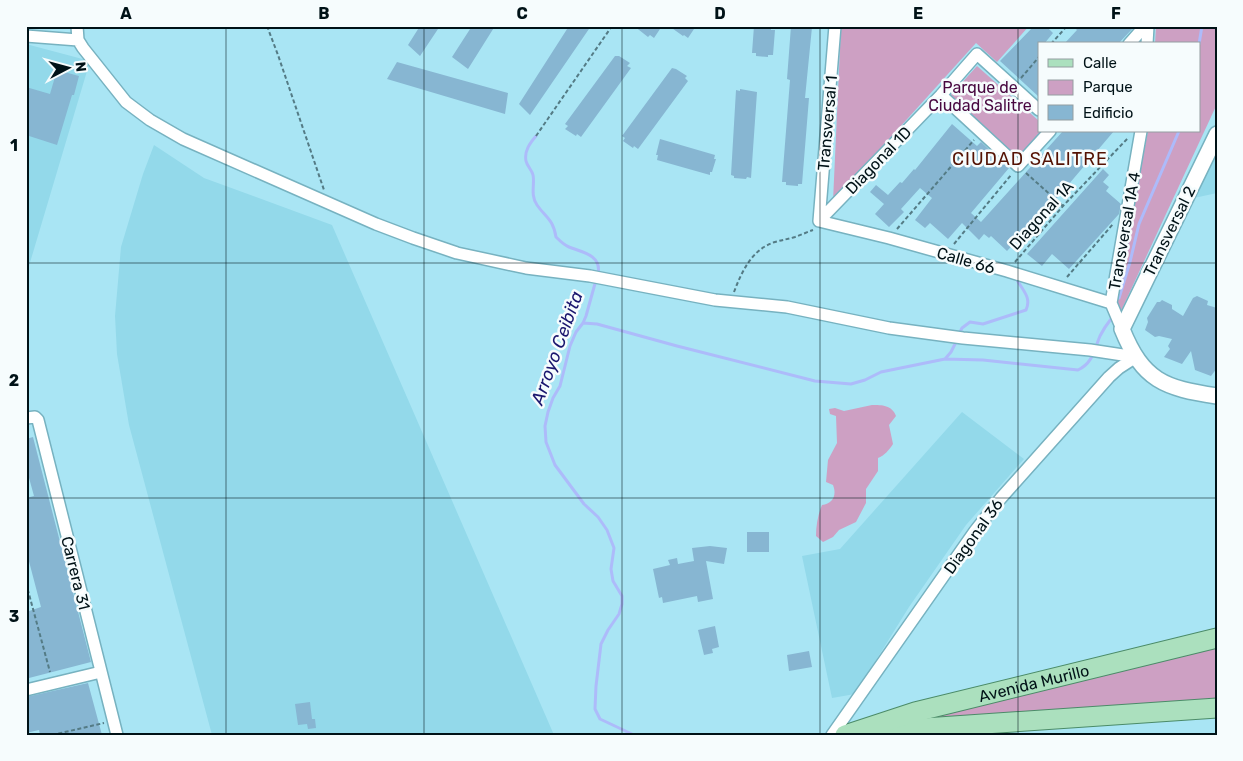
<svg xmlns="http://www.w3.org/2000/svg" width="1243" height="761" font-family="Rubik,sans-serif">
  <rect width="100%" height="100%" fill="#a9e5f4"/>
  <path fill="#93d9ea" d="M26,44L90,61L26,276Z
    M154,145L204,178L332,225L554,735H212L129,425L117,354L115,316L121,247L143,174Z
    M1217,148V193L1194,198Z
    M962,412L1024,459L966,525L909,607L855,694L832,698L802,556L840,549Z"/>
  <path fill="#cda0c3" d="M841,26H1029L997,62L976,43L833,201Z
    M1156,26H1217V104L1121,311L1113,302L1148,131H1199V44H1155Z
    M977,66L1039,121V131H1042L1019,158L949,97Z
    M872,405C882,405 892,405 896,416L889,425L893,444C890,449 884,456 878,458V471L866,489V503L856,522L839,530L833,537L823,542L816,536C816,526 818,514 822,505C833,504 837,495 833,485L826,482L828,460L837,443L836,416L830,414L829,409L835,408L844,411Z
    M1217,645V700L915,719Z"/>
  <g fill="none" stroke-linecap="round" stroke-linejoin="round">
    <path stroke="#adbbfa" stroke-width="3" d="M1199,44L1202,26
      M536,136C530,143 524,151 526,161C527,166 532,170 533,175C535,184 530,195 537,205C546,218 553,219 556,237C560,241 564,245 569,247C582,252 602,255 598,274
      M596,280L586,316L583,323L576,332L570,346L560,386L553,398L548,412L545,426L546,442L555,465L584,504L598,517L607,530L614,548L611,569L613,581L622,596V604L619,614L608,630L601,644L596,686L595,709L600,719L634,735
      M1119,298L1130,262L1139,224L1179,131
      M583,323L597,324L677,346L815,381L851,384L865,380L881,372L945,359L951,352L957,340
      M959,334L962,328L970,322L983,324L1026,310C1032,297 1022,290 1016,278
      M945,359L983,360L1078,370C1093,363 1094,350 1100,336C1103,330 1107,324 1111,319"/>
  </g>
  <path fill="#87b6d2" d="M420,26H440L420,56L408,45Z
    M472,26H495L468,69L452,57Z
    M569,26H591L530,115L519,104Z
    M634,26H662L654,38L650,35L648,37Z
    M669,26H696L688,38L684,35L683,36Z
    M754,26H771V30H775L773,55H768V57L756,56V53H752Z
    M791,26L812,27L805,98H809L802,184H798V186L786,185V182H782L790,80L787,79Z
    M1034,26H1046L1053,33L1044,44H1039V97L1000,61Z
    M1073,26H1135L1118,44H1064L1077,30Z
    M615,56H619L630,63L627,66L631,68L581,137L577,134L576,136L565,129L568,126L565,124Z
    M397,62L508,93L505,114L387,79Z
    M672,68L676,69L687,76L685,78L688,81L638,149L634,146L633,148L623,141L625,138L622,136Z
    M57,70L79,76L74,95H72L57,145L26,135V87L50,94Z
    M740,89L757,92L751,178L747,177L746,179L734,178V176L731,175L736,90L740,91Z
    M952,124L977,146L981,142L1009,168L971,213L981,222L1063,131H1114L1057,198L1007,251L991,236L989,238L984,234L979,240L962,223L948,239L930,223L925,228L915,220L932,198L920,188L901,209L904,212L889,227L875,214L884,204L870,192L876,185L888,195L900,182L902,183L914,169L915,170Z
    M660,139L715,155L714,159H716L712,172H710V175L657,160L658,155H656Z
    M1103,169L1109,175L1103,182L1109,187L1106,191L1121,204L1119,214L1069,269L1052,254L1042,266L1027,254Z
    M1197,296L1208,301L1207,305L1217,308V368L1211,376L1195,370L1191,351L1182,364L1164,357L1170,349L1168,346L1172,339L1159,336L1155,337L1145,330L1148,322L1147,318L1157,302H1160L1162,300L1172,305V309L1183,316L1193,298Z
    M33,437L91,662L29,678L26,668V612L41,607L26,550V498L34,496L26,467V439Z
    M747,532H769V552H747Z
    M710,546L727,548L724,564L706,561L713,599L698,602L697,596L663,603L662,597L659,598L653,569L670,565L668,560L677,558L678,564L694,561L692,548Z
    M715,626L719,647L712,649L713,653L704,655L698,630Z
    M809,651L812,667L789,671L787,655Z
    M88,683L102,735H40L39,730L26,733V697Z
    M310,702L312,719H315L316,728L308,729L307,724L298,725L295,704Z"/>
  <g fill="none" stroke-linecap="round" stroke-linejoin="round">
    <defs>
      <path id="minor" d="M77,26L78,40L83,48L126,102L150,120L183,139L376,224L413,238L457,253L526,268L590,276L715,300L787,307L889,328L963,338L1090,350L1136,357
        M26,36L78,40
        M1129,44L1145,26
        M1147,44L1148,26
        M941,95L1018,166L1050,131
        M819,221L941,95L977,54L1039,110
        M819,221L889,238L1007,271L1111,303
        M819,221L835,26
        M1122,329L1111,303L1141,131
        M26,418L35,417L38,420L117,735
        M26,690L101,672
        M832,735L975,531L1001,498L1109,377L1119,368L1136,357"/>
      <path id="tertiary" d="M1217,134L1122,329C1143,381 1164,388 1217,396"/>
      <g id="primary">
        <path d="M881,731L1217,708"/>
        <path id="s1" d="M845,735L915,712L1217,638"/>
      </g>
    </defs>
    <use href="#minor" stroke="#77b2c0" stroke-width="14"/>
    <use href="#tertiary" stroke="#77b2c0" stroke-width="18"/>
    <use href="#primary" stroke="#4b8b68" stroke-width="21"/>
    <path stroke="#547b85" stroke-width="2" stroke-dasharray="4 2.5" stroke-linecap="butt" d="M267,26L278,55L324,190
      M1051,44L1067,26
      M1021,78L1039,57
      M536,136L612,26
      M1026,173L1063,206
      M897,229L974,140
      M954,244L1011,175
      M1015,262L1063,206L1128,138
      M1067,277L1113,224
      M734,292C742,271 752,249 775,242C782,240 788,239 795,237C801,235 807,232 813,230
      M26,583L50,672
      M52,735L104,723"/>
    <use href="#minor" stroke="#fff" stroke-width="11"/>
    <use href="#tertiary" stroke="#fff" stroke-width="15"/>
    <use href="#primary" stroke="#abe0be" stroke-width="19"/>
  </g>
  <path fill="none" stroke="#001217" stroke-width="1" stroke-opacity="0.55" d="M226,26V735M424,26V735M622,26V735M820,26V735M1018,26V735M26,263H1217M26,498H1217"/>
  <g text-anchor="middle" stroke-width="5" stroke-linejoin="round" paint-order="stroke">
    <g font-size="16" fill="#480740" stroke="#f6fcfd">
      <text x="980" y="93">Parque de<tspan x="980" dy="18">Ciudad Salitre</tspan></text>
    </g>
    <g font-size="16" fill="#001217" stroke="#f6fcfd">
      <text transform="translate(827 123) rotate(-85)" y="6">Transversal 1</text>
      <text transform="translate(878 160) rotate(-46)" y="6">Diagonal 1D</text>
      <text transform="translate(1041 215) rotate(-48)" y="6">Diagonal 1A</text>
      <text transform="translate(1124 231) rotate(-80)" y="6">Transversal 1A 4</text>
      <text transform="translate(1169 231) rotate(-64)" y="6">Transversal 2</text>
      <text transform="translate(966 260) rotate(16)" y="6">Calle 66</text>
      <text transform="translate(973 536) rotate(-54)" y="6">Diagonal 36</text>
      <text transform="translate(76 573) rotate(76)" y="6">Carrera 31</text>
      <text dy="6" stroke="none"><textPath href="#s1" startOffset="196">Avenida Murillo</textPath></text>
    </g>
    <g font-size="18" letter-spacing="1" fill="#541203" stroke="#f6fcfd">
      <text x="1030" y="165">CIUDAD SALITRE</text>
    </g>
    <g font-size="18" font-style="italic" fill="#1b176f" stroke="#f6fcfd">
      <text transform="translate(557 348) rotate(-70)" y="6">Arroyo Ceibita</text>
    </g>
  </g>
  <rect width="1243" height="761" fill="none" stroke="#f6fcfd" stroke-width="55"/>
  <rect x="1038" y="42" width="162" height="90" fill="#f6fcfd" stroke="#949ea1"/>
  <rect x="1048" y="59" width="25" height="8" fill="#abe0be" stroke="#949ea1"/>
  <text x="1083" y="68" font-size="15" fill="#001217">Calle</text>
  <rect x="1048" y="80" width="25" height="15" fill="#cda0c3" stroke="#949ea1"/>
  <text x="1083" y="92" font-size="15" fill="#001217">Parque</text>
  <rect x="1048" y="105" width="25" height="15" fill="#87b6d2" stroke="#949ea1"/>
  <text x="1083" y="118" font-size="15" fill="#001217">Edificio</text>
  <g transform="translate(68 68) rotate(84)" stroke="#f6fcfd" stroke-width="4" paint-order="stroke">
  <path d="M0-4L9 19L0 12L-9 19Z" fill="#001217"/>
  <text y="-8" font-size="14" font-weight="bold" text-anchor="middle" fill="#001217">N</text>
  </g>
  <rect x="28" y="28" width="1188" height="706" fill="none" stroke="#001217" stroke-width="2"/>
  <g font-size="16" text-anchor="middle" font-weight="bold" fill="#001217">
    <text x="126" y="19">A</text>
    <text x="324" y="19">B</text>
    <text x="522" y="19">C</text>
    <text x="720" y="19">D</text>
    <text x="918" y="19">E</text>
    <text x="1116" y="19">F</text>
    <text x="14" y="151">1</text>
    <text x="14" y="386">2</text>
    <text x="14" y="622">3</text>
  </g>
</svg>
